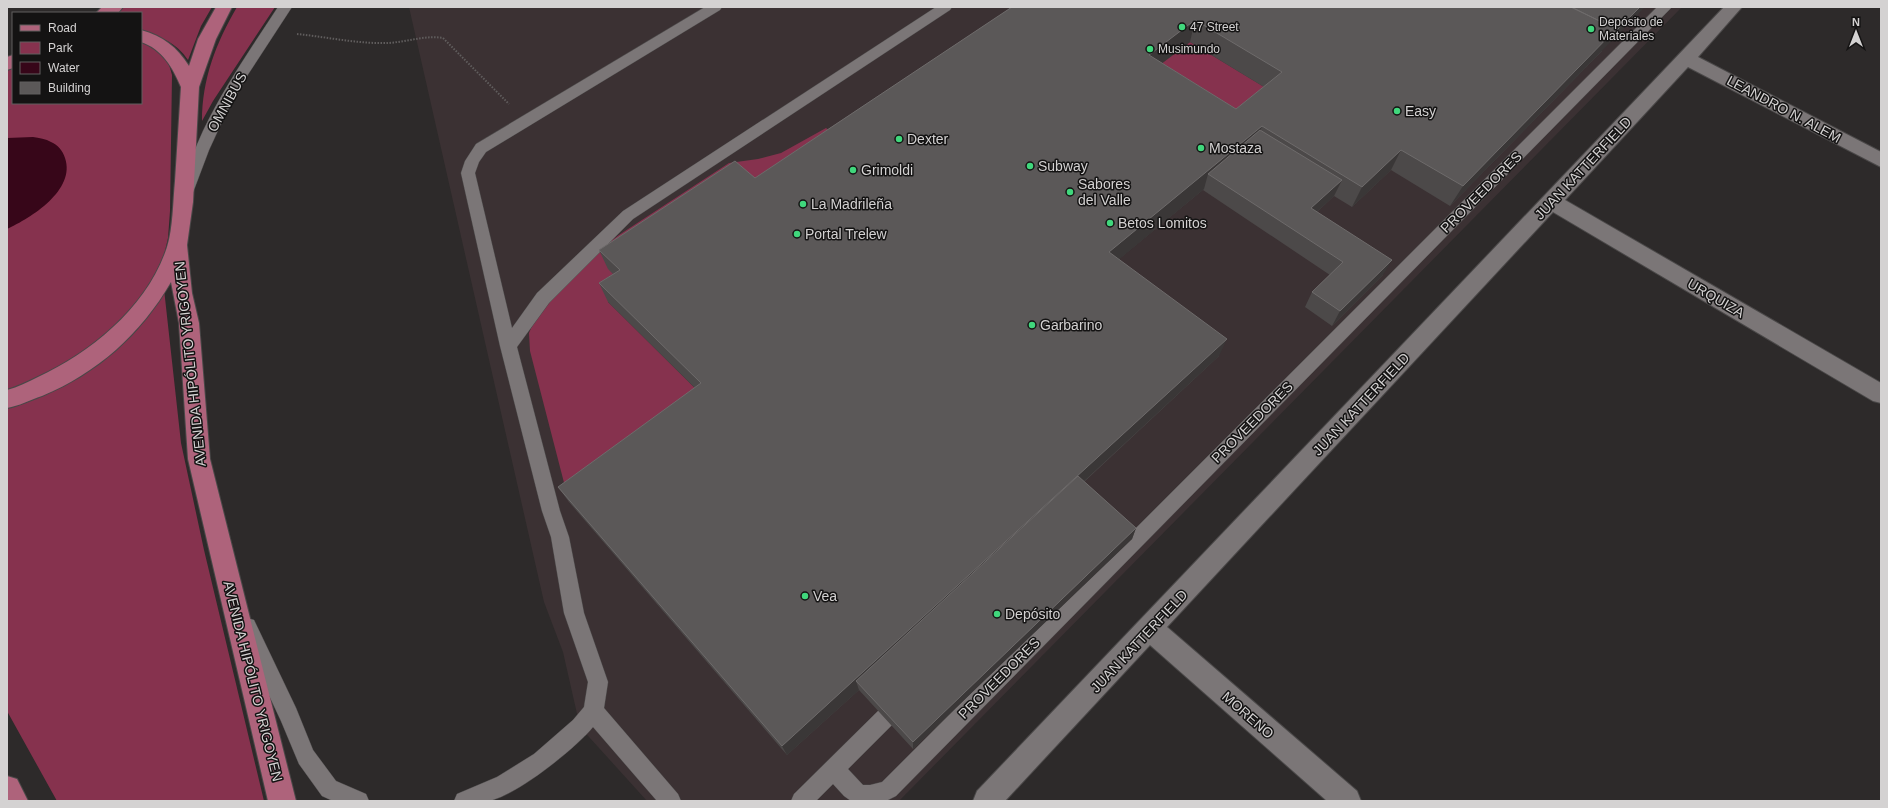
<svg xmlns="http://www.w3.org/2000/svg" width="1888" height="808" font-family="Helvetica,sans-serif">
  <rect width="100%" height="100%" fill="#2d2a2a"/>
  <path fill="#3b3133" d="M409,7H1682L899,801H647L580,727L563,652L544,602Z"/>
  <path fill="#86324e" d="M123,7H212L201,26L188,60C177,43 160,36 141,31V13H114Z
    M237,7H275L213,101L202,121C202,79 216,43 237,7Z
    M1190,42L1274,93L1230,130L1145,76Z
    M141,43C160,47 168,57 172,75L170,211L168,238L162,264L148,290L126,319L65,367L24,385L7,390V69L13,66V103H141Z
    M826,128L836,136L608,302L707,400L569,502L530,351L529,333L538,312L581,264L619,235L729,163L758,159L781,153Z
    M164,289L181,443L204,550L264,801H57L7,711V408C54,391 102,367 137,330C148,318 156,303 164,289Z"/>
  <path fill="#370619" d="M33,137C39,138 46,139 51,142C58,145 63,151 65,158C76,190 31,218 7,229V138Z"/>
  <g fill="none" stroke-linecap="round" stroke-linejoin="round">
    <defs>
      <path id="service" d="M278,7H292L245,79L226,113L209,150L192,195L187,197L182,195L180,191C187,171 194,150 203,131C224,87 252,47 278,7Z
        M705,7H722L720,10L486,152L479,162L475,173L512,328L537,293L623,211L936,7H952L950,10L633,219L549,303L517,347L560,511L569,537L584,613L608,682L604,708L678,794L681,801H657L593,727C576,748 515,797 488,801C477,803 465,801 454,801L457,794L497,777L534,754L573,720L584,707L588,682L564,613L551,537L542,511L500,346L461,173L465,161L476,144Z
        M1657,7H1672L896,796L886,801H851L844,796L833,784L816,801H791L794,794L878,711L885,708L892,711L895,718L892,725L848,769L863,785H870L882,782Z
        M247,618L254,620L296,708L313,750L336,781L366,794L369,801H333L322,796L299,764L281,721L237,627L240,620Z"/>
      <path id="minor" d="M1724,7H1742L1698,57L1881,152V167L1688,67L1565,200L1881,383V403L1873,401L1553,212L1167,627L1357,791L1361,801H1327L1150,645L1005,801H973L977,791Z"/>
      <path id="primary" d="M102,7H123L118,13H96Z
        M216,7H232L216,39L199,87L193,202L187,245L192,293L199,323L210,459L296,801H268L188,459L179,323L171,282C141,334 97,373 42,396C30,400 19,406 7,408V390C18,387 28,382 38,377C92,352 148,306 167,247C173,228 173,201 175,181C177,150 179,118 181,87C173,68 162,49 141,42V30C163,36 177,47 189,66L198,39Z
        M13,55V68L7,70V57Z
        M7,776L17,779L28,801H7Z"/>
    </defs>
    <use href="#service" stroke="#4a4848" stroke-width="1"/>
    <use href="#minor" stroke="#4a4848" stroke-width="2"/>
    <use href="#primary" stroke="#4a4848" stroke-width="2"/>
    <path stroke="#605d5d" stroke-width="2" stroke-dasharray="1.5 1.5" stroke-linecap="butt" d="M297,34C327,37 358,44 388,43C407,42 424,35 443,38L509,104"/>
    <use href="#service" fill="#7b7677" fill-rule="evenodd"/>
    <use href="#minor" fill="#7b7677" fill-rule="evenodd"/>
    <use href="#primary" fill="#ae637b" fill-rule="evenodd"/>
  </g>
  <path fill="#4c4949" fill-rule="evenodd" d="M1012,7L1602,51L1450,206L1391,170L1352,207L1334,196L1317,212L1383,275L1332,326L1305,307L1312,292L1330,275L1203,190L1204,189L1119,259L1219,356L1084,482L1136,528L1132,539L913,749L859,690L787,755L569,502L558,487L695,388L608,302L599,283L613,274L608,269L599,250L755,178ZM1190,42L1264,87L1236,109L1162,63Z"/>
  <path fill="#3a3737" d="M1640,7H1645L1450,206L1463,186L1616,29Z
    M1195,20L1190,42L1145,76L1149,55Z
    M1262,126L1255,146L1208,174L1204,189L1105,271L1109,252Z
    M1401,150L1391,170L1352,207L1362,187Z
    M1342,180L1334,196L1304,224L1311,208Z
    M1392,260L1383,275L1332,326L1340,311Z
    M1227,339L1219,356L862,687L856,681L859,690L787,755L782,746Z
    M1136,528L1132,539L913,749V742Z"/>
  <path fill="#5b5858" stroke="#6e6b6b" fill-rule="evenodd" d="M1012,7H1571L1616,29L1463,186L1401,150L1362,187L1262,126L1109,252L1227,339L782,746L558,487L701,383L599,283L620,270L599,250L735,161L755,178ZM1195,20L1282,72L1236,109L1149,55Z
    M1571,7H1640L1613,34L1616,29Z
    M1260,130L1342,180L1311,208L1392,260L1340,311L1312,292L1343,262L1208,174Z
    M1078,476L1136,528L913,742L856,681Z"/>
  <g fill="#40d77c" stroke="#141313" stroke-width="1.5">
    <circle cx="1182" cy="27" r="4"/>
    <circle cx="1591" cy="29" r="4"/>
    <circle cx="1150" cy="49" r="4"/>
    <circle cx="1397" cy="111" r="4"/>
    <circle cx="899" cy="139" r="4"/>
    <circle cx="1201" cy="148" r="4"/>
    <circle cx="1030" cy="166" r="4"/>
    <circle cx="853" cy="170" r="4"/>
    <circle cx="1070" cy="192" r="4"/>
    <circle cx="803" cy="204" r="4"/>
    <circle cx="1110" cy="223" r="4"/>
    <circle cx="797" cy="234" r="4"/>
    <circle cx="1032" cy="325" r="4"/>
    <circle cx="805" cy="596" r="4"/>
    <circle cx="997" cy="614" r="4"/>
  </g>
  <g text-anchor="middle" stroke-width="3" stroke-linejoin="round" paint-order="stroke">
    <g font-size="12" fill="#d4d2d2" stroke="#141313" text-anchor="start">
      <text x="1599" y="26">Depósito de<tspan x="1599" dy="14">Materiales</tspan></text>
      <text x="1190" y="31">47 Street</text>
      <text x="1158" y="53">Musimundo</text>
    </g>
    <g font-size="14" fill="#d4d2d2" stroke="#141313">
      <text transform="translate(227 102) rotate(-61)" y="5">OMNIBUS</text>
      <text transform="translate(1784 109) rotate(28)" y="5">LEANDRO N. ALEM</text>
      <text transform="translate(1583 168) rotate(-47)" y="5">JUAN KATTERFIELD</text>
      <text transform="translate(1481 192) rotate(-45)" y="5">PROVEEDORES</text>
      <text transform="translate(1716 298) rotate(30)" y="5">URQUIZA</text>
      <text transform="translate(190 364) rotate(-96)" y="5">AVENIDA HIPÓLITO YRIGOYEN</text>
      <text transform="translate(1361 404) rotate(-47)" y="5">JUAN KATTERFIELD</text>
      <text transform="translate(1252 422) rotate(-45)" y="5">PROVEEDORES</text>
      <text transform="translate(1139 641) rotate(-47)" y="5">JUAN KATTERFIELD</text>
      <text transform="translate(999 678) rotate(-45)" y="5">PROVEEDORES</text>
      <text transform="translate(253 681) rotate(76)" y="5">AVENIDA HIPÓLITO YRIGOYEN</text>
      <text transform="translate(1248 715) rotate(41)" y="5">MORENO</text>
    </g>
    <g font-size="14" fill="#d4d2d2" stroke="#141313" text-anchor="start">
      <text x="1405" y="116">Easy</text>
      <text x="907" y="144">Dexter</text>
      <text x="1209" y="153">Mostaza</text>
      <text x="1038" y="171">Subway</text>
      <text x="861" y="175">Grimoldi</text>
      <text x="1078" y="189">Sabores<tspan x="1078" dy="16">del Valle</tspan></text>
      <text x="811" y="209">La Madrileña</text>
      <text x="1118" y="228">Betos Lomitos</text>
      <text x="805" y="239">Portal Trelew</text>
      <text x="1040" y="330">Garbarino</text>
      <text x="813" y="601">Vea</text>
      <text x="1005" y="619">Depósito</text>
    </g>
  </g>
  <rect width="1888" height="808" fill="none" stroke="#d4d2d2" stroke-width="16"/>
  <rect x="12" y="12" width="130" height="92" fill="#141313" stroke="#615f5f"/>
  <rect x="20" y="25" width="20" height="6" fill="#ae637b" stroke="#615f5f"/>
  <text x="48" y="32" font-size="12" fill="#d4d2d2">Road</text>
  <rect x="20" y="42" width="20" height="12" fill="#86324e" stroke="#615f5f"/>
  <text x="48" y="52" font-size="12" fill="#d4d2d2">Park</text>
  <rect x="20" y="62" width="20" height="12" fill="#370619" stroke="#615f5f"/>
  <text x="48" y="72" font-size="12" fill="#d4d2d2">Water</text>
  <rect x="20" y="82" width="20" height="12" fill="#5b5858" stroke="#615f5f"/>
  <text x="48" y="92" font-size="12" fill="#d4d2d2">Building</text>
  <g transform="translate(1856 32)" stroke="#141313" stroke-width="3" paint-order="stroke">
  <path d="M0-3L7 15L0 10L-7 15Z" fill="#d4d2d2"/>
  <text y="-6" font-size="11" font-weight="bold" text-anchor="middle" fill="#d4d2d2">N</text>
  </g>
</svg>
